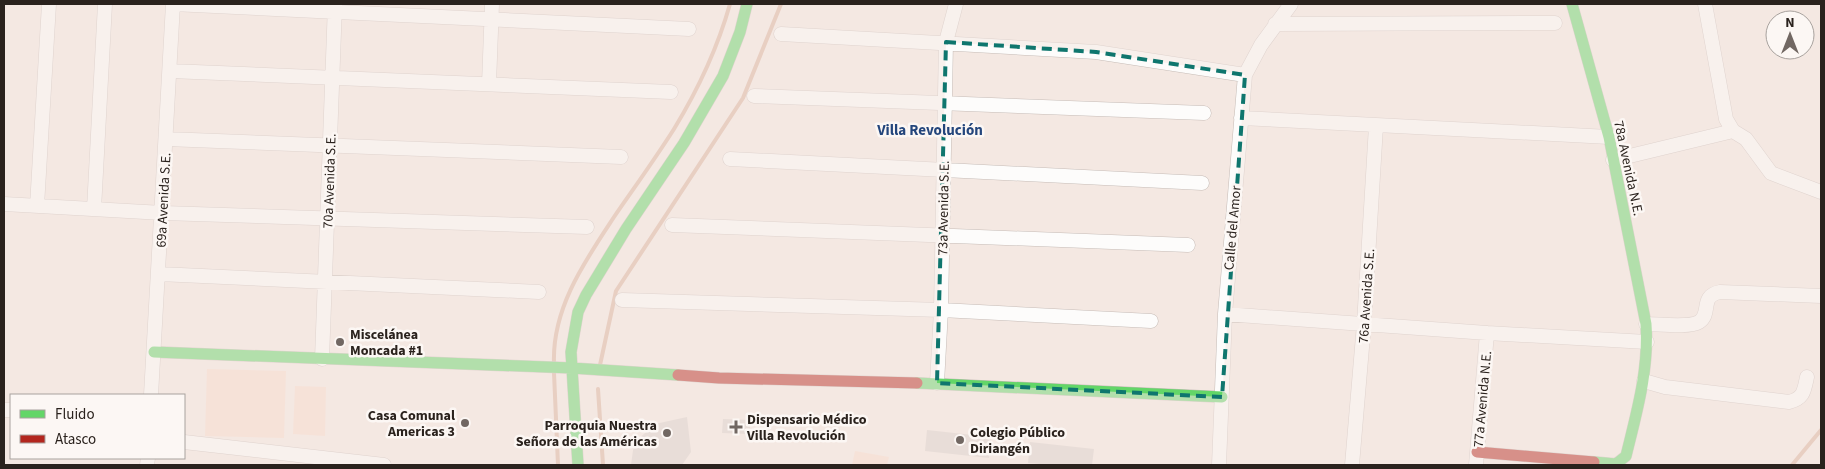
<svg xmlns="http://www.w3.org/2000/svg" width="1825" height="469" font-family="'Source Sans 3',sans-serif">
  <rect width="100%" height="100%" fill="#f4e8e2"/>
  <path fill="#f9dccd" d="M207,369L286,371L284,438L205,436Z
    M295,386L326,387L325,436L293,434Z
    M855,451L889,457L887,465H852Z"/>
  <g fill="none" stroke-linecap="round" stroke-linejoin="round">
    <path stroke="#d9b19c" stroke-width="4" d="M554,363C552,308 585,261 614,217C634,188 655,159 674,129C699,88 717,50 730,4
      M600,365L616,291L743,98L781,4
      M554,373L558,465
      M598,389L603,465
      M1792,465L1821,430"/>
  </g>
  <path fill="#dad1cc" d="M687,417L691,452L682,465H631L634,443L655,424Z
    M723,419L750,420V434L722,433Z
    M927,430L991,437L989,458L925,451Z
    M1030,442L1094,449L1092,465H1050L1028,463Z"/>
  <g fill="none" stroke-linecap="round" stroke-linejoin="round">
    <defs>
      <path id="street" d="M173,4L689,29
        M1705,4L1726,119L1733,131L1746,139L1771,173L1821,192
        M1275,24L1555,23
        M781,34L1096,52L1245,75
        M170,71L671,92
        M489,84L492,4
        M754,96L1204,113
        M1241,118L1609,137
        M166,139L621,157
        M730,159L1202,183
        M1613,160L1733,131
        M4,204L163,213L587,227
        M37,206L49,4
        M94,209L105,4
        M672,225L1188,245
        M159,274L539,292
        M622,300L941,310L1151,321
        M1225,314L1487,333L1647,342
        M1646,324C1659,324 1689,328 1699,322C1712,314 1699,296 1720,292L1821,296
        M322,359L335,4
        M1644,381L1665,387L1789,402C1804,398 1804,391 1807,377
        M937,383L941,310L946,42L956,4
        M151,395L173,4
        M4,410H11
        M184,442L384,465
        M147,465L148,458
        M1219,465L1225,314L1245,75L1261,45L1291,4
        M1352,465L1364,324L1376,126
        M1476,465L1487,333"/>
      <path id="fast" d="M1572,4L1609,137L1646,324C1649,370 1637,411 1626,456L1616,464L1594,462
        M154,352L572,368L678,375
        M917,383L1222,397
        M578,465L571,352L578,312L586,295L626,229L684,143L723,76L740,32L747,4"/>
      <path id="jam" d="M678,375L719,378L917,383
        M1477,452L1594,462"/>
    </defs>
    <use href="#street" stroke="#c6bcb7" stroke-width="15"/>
    <use href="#fast" stroke="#c6bcb7" stroke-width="12"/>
    <use href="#jam" stroke="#c6bcb7" stroke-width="12"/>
    <use href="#street" stroke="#fdfcfb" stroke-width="14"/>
    <use href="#fast" stroke="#63d668" stroke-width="11"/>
    <use href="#jam" stroke="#b3261e" stroke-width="11"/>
  </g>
  <path d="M0 0H1825V469H0ZM946,42L1096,52L1245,75L1222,397L937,383Z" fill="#f4e8e2" fill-opacity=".55" fill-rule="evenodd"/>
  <path fill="none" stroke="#0f766e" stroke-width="4" stroke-dasharray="10 6" stroke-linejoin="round" d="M946,42L1096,52L1245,75L1222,397L937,383Z"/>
  <g fill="#716762" stroke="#fcf7f4" stroke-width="2">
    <circle cx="340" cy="342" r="5"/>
    <circle cx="465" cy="423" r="5"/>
    <path d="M733.5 419.5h5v5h5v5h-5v5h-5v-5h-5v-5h5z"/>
    <circle cx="667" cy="433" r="5"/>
    <circle cx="960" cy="440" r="5"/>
  </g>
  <g text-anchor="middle" stroke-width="5" stroke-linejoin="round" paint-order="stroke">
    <g font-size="14" fill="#2a221d" stroke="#fcf7f4">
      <text transform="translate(1629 168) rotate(78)" y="5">78a Avenida N.E.</text>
      <text transform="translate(329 181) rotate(-88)" y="5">70a Avenida S.E.</text>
      <text transform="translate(163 200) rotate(-87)" y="5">69a Avenida S.E.</text>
      <text transform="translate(943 208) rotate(-89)" y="5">73a Avenida S.E.</text>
      <text transform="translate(1232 228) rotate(-85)" y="5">Calle del Amor</text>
      <text transform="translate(1366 296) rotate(-86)" y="5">76a Avenida S.E.</text>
      <text transform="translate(1482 399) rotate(-85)" y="5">77a Avenida N.E.</text>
    </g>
    <g font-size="14" font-weight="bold" fill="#2a221d" stroke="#fcf7f4" text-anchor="start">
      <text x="350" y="339">Miscelánea<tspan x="350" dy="16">Moncada #1</tspan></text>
      <text x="455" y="420" text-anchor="end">Casa Comunal<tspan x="455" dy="16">Americas 3</tspan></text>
      <text x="747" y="424">Dispensario Médico<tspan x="747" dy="16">Villa Revolución</tspan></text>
      <text x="657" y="430" text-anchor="end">Parroquia Nuestra<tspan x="657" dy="16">Señora de las Américas</tspan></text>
      <text x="970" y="437">Colegio Público<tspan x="970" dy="16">Diriangén</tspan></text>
    </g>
    <g font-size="15" font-weight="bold" fill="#24467c" stroke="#fcf7f4">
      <text x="930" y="135">Villa Revolución</text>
    </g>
  </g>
  <rect width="1825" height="469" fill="none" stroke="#2a221d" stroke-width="10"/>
  <rect x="10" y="394" width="175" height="65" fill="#fcf7f4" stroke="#a8a29e"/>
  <rect x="20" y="410" width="25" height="8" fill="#63d668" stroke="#a8a29e"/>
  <text x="55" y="419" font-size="15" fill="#2a221d">Fluido</text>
  <rect x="20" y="435" width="25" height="8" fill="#b3261e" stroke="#a8a29e"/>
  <text x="55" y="444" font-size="15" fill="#2a221d">Atasco</text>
  <g transform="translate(1790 35)"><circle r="24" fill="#fcf7f4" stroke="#a8a29e"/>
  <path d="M0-4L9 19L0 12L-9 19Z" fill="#716762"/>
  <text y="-8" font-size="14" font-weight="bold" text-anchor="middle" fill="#2a221d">N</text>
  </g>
</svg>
